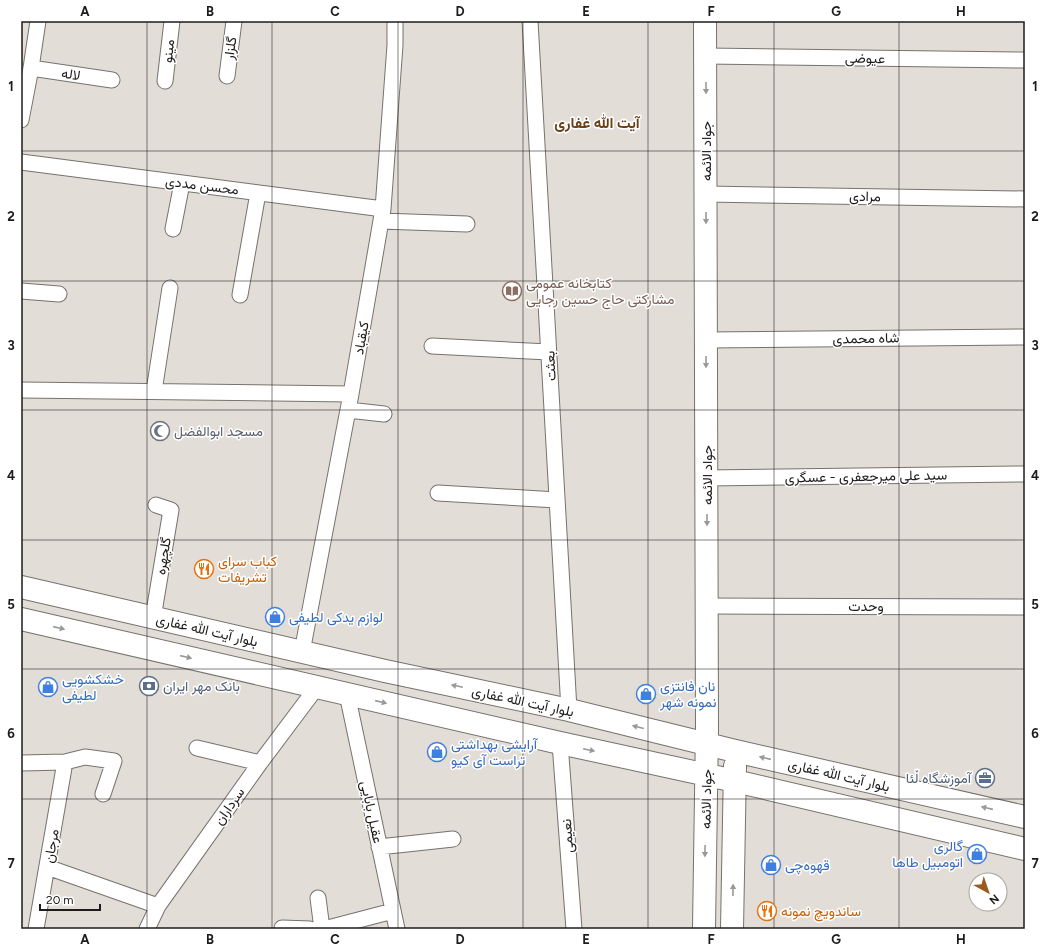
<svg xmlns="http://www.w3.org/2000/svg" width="1046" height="950" font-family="Figtree,Vazirmatn,sans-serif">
  <rect width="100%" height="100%" fill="#e3ddd7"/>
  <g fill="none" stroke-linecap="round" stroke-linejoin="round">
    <defs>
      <path id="street" d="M530,21L569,710
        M706,56L1025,60
        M31,68L112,80
        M227,76L234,21
        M165,81L172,21
        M21,120L31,68L38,21
        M21,162L383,209
        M706,194L1025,199
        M381,221L467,224
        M173,229L182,183
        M21,291L59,294
        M240,295L258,193
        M706,340L1025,337
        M432,346L549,352
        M21,390L351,394
        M154,391L170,288
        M348,410L384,414
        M707,478L1025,474
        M438,493L557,500
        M707,606L1025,607
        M153,618L171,510L156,505
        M302,652L351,394L383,209L395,45V21
        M347,694L397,929
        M560,743L574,929
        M197,748L260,763
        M21,763L65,762L85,757L114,761L103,794
        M379,847L453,839
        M47,867L158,906
        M318,898L322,929
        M282,928L310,929
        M36,929L65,762
        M147,929L158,906L260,763L317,687
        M324,929L393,911"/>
      <path id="secondary" d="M21,587L385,671L569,710L735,751L1025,817
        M21,619L560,743L735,781L1025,849
        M704,929L707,728L705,21
        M732,929L735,766"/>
    </defs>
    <use href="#street" stroke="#77726d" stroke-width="17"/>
    <use href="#secondary" stroke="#77726d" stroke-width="24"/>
    <use href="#street" stroke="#fff" stroke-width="15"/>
    <use href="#secondary" stroke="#fff" stroke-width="22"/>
  </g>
  <defs><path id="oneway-solid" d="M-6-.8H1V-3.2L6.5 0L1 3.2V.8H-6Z"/></defs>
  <g fill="#9a9998">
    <use href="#oneway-solid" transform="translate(706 88) rotate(90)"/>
    <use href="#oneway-solid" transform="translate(706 218) rotate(90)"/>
    <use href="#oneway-solid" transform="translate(706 362) rotate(90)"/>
    <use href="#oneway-solid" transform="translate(707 520) rotate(90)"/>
    <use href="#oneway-solid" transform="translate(59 628) rotate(13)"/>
    <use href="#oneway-solid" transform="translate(186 657) rotate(13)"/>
    <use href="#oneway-solid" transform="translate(457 686) rotate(-168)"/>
    <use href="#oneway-solid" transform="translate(381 702) rotate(13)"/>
    <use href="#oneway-solid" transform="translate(638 727) rotate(-166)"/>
    <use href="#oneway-solid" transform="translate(589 750) rotate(12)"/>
    <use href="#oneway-solid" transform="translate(765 758) rotate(-167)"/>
    <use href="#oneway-solid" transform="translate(987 808) rotate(-167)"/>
    <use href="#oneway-solid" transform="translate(705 851) rotate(91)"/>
    <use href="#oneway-solid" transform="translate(733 890) rotate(-89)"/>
  </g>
  <path fill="none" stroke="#1e1c1a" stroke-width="1" stroke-opacity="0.55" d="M147,21V929M272,21V929M398,21V929M523,21V929M648,21V929M774,21V929M899,21V929M21,151H1025M21,281H1025M21,410H1025M21,540H1025M21,669H1025M21,799H1025"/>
  <defs>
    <symbol id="library-ring" viewBox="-11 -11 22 22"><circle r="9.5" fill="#fff" stroke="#8d6e63" stroke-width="1.5"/><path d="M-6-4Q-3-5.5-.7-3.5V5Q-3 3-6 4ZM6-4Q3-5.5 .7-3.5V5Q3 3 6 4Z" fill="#8d6e63"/></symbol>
    <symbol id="mosque-ring" viewBox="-11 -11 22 22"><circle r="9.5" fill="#fff" stroke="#6b7280" stroke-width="1.5"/><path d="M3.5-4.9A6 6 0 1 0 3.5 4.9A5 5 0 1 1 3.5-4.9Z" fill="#6b7280"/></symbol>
    <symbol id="restaurant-ring" viewBox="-11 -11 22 22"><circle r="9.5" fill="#fff" stroke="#e8710a" stroke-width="1.5"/><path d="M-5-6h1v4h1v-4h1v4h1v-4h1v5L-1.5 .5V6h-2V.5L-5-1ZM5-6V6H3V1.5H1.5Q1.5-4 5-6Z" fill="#e8710a"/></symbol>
    <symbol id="shop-ring" viewBox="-11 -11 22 22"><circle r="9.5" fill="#fff" stroke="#3f7fe0" stroke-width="1.5"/><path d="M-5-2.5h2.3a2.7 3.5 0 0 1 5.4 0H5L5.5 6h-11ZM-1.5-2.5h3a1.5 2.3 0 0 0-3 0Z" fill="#3f7fe0"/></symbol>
    <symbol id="bank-ring" viewBox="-11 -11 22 22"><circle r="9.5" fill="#fff" stroke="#5c6f8a" stroke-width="1.5"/><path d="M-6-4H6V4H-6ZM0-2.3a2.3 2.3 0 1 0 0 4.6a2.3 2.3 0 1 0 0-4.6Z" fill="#5c6f8a"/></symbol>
    <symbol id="office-ring" viewBox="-11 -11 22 22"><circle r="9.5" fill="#fff" stroke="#5c6f8a" stroke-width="1.5"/><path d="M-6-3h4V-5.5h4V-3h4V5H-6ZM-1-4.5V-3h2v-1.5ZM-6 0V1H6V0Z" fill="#5c6f8a"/></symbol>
  </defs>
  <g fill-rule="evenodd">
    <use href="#library-ring" x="501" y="280" width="22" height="22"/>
    <use href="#mosque-ring" x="149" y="420" width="22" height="22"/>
    <use href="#restaurant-ring" x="193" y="558" width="22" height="22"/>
    <use href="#shop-ring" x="264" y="606" width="22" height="22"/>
    <use href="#bank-ring" x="138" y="675" width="22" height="22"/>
    <use href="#shop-ring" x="37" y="676" width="22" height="22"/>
    <use href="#shop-ring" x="635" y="683" width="22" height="22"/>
    <use href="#shop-ring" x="426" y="741" width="22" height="22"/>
    <use href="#office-ring" x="974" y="767" width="22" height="22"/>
    <use href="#shop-ring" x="966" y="843" width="22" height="22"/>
    <use href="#shop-ring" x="760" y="854" width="22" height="22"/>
    <use href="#restaurant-ring" x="756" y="900" width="22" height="22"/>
  </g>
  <g text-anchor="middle" stroke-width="3" stroke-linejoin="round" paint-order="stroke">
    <g font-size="14" fill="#1e1c1a" stroke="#fff">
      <text transform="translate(230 48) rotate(-82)" y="5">گلزار</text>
      <text transform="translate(168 51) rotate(-84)" y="5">مینو</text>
      <text transform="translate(865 58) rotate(1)" y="5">عیوضی</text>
      <text transform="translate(71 74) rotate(9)" y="5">لاله</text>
      <text transform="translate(706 151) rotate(-90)" y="5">جواد الائمه</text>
      <text transform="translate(202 185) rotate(7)" y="5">محسن مددی</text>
      <text transform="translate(865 196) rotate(1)" y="5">مرادی</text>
      <text transform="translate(361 338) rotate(-80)" y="5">کیقباد</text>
      <text transform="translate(866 338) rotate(-1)" y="5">شاه محمدی</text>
      <text transform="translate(550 366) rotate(-93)" y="5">بعثت</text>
      <text transform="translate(707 475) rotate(-90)" y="5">جواد الائمه</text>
      <text transform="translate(866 476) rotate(-1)" y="5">سید علی میرجعفری - عسگری</text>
      <text transform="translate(163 556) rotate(-81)" y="5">گلچهره</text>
      <text x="866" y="611">وحدت</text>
      <text transform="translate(207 630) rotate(13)" y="5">بلوار آیت الله غفاری</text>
      <text transform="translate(523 701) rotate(12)" y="5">بلوار آیت الله غفاری</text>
      <text transform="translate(839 775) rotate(13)" y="5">بلوار آیت الله غفاری</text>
      <text transform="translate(706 799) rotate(-89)" y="5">جواد الائمه</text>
      <text transform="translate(229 806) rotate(-55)" y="5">سرداران</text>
      <text transform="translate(372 812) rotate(78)" y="5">عقیل بابایی</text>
      <text transform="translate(567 836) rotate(-94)" y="5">نعیمی</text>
      <text transform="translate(51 846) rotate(-80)" y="5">مرجان</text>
    </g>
    <g font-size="14" fill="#785e54" stroke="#fff" text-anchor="start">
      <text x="526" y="288">کتابخانه عمومی<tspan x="526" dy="16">مشارکتی حاج حسین رجایی</tspan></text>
    </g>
    <g font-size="14" fill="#5b616d" stroke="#fff" text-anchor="start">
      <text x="174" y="436">مسجد ابوالفضل</text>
    </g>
    <g font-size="14" fill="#c56008" stroke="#fff" text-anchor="start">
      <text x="218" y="566">کباب سرای<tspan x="218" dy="16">تشریفات</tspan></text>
      <text x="781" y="916">ساندویچ نمونه</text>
    </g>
    <g font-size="14" fill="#366cbe" stroke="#fff" text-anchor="start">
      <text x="289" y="622">لوازم یدکی لطیفی</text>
      <text x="62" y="684">خشکشویی<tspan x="62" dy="16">لطیفی</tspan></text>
      <text x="660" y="691">نان فانتزی<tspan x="660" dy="16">نمونه شهر</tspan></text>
      <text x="451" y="749">آرایشی بهداشتی<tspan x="451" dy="16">تراست آی کیو</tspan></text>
      <text x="963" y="851" text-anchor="end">گالری<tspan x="963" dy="16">اتومبیل طاها</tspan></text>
      <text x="785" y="870">قهوه‌چی</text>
    </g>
    <g font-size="14" fill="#4e5e75" stroke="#fff" text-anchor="start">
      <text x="163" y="691">بانک مهر ایران</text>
      <text x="971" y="783" text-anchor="end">آموزشگاه ڵئا</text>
    </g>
    <g font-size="15" font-weight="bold" fill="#6a4017" stroke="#fff">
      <text x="597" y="128">آیت الله غفاری</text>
    </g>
  </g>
  <rect width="1046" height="950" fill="none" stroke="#ffffff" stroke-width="44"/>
  <g transform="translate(988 892) rotate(140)"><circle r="19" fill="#ffffff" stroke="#a5a4a3"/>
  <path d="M0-3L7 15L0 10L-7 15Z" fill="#995c1f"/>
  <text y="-6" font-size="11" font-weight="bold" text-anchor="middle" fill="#1e1c1a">N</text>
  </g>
  <path d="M40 904v6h60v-6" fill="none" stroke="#1e1c1a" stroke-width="2"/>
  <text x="46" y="904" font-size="12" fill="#1e1c1a" stroke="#ffffff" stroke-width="3" paint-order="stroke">20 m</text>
  <rect x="22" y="22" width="1002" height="906" fill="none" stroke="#1e1c1a" stroke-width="1.5"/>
  <g font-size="13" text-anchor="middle" font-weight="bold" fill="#1e1c1a">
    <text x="85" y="16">A</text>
    <text x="210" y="16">B</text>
    <text x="335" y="16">C</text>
    <text x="460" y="16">D</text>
    <text x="586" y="16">E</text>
    <text x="711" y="16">F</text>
    <text x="836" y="16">G</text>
    <text x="961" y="16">H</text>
    <text x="11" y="91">1</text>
    <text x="1035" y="91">1</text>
    <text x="11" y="221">2</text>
    <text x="1035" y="221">2</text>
    <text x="11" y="350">3</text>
    <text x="1035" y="350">3</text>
    <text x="11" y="480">4</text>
    <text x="1035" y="480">4</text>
    <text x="11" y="609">5</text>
    <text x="1035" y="609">5</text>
    <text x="11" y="738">6</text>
    <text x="1035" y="738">6</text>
    <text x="11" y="868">7</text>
    <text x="1035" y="868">7</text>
    <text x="85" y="944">A</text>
    <text x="210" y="944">B</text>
    <text x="335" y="944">C</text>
    <text x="460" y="944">D</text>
    <text x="586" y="944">E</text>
    <text x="711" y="944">F</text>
    <text x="836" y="944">G</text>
    <text x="961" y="944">H</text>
  </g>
</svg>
